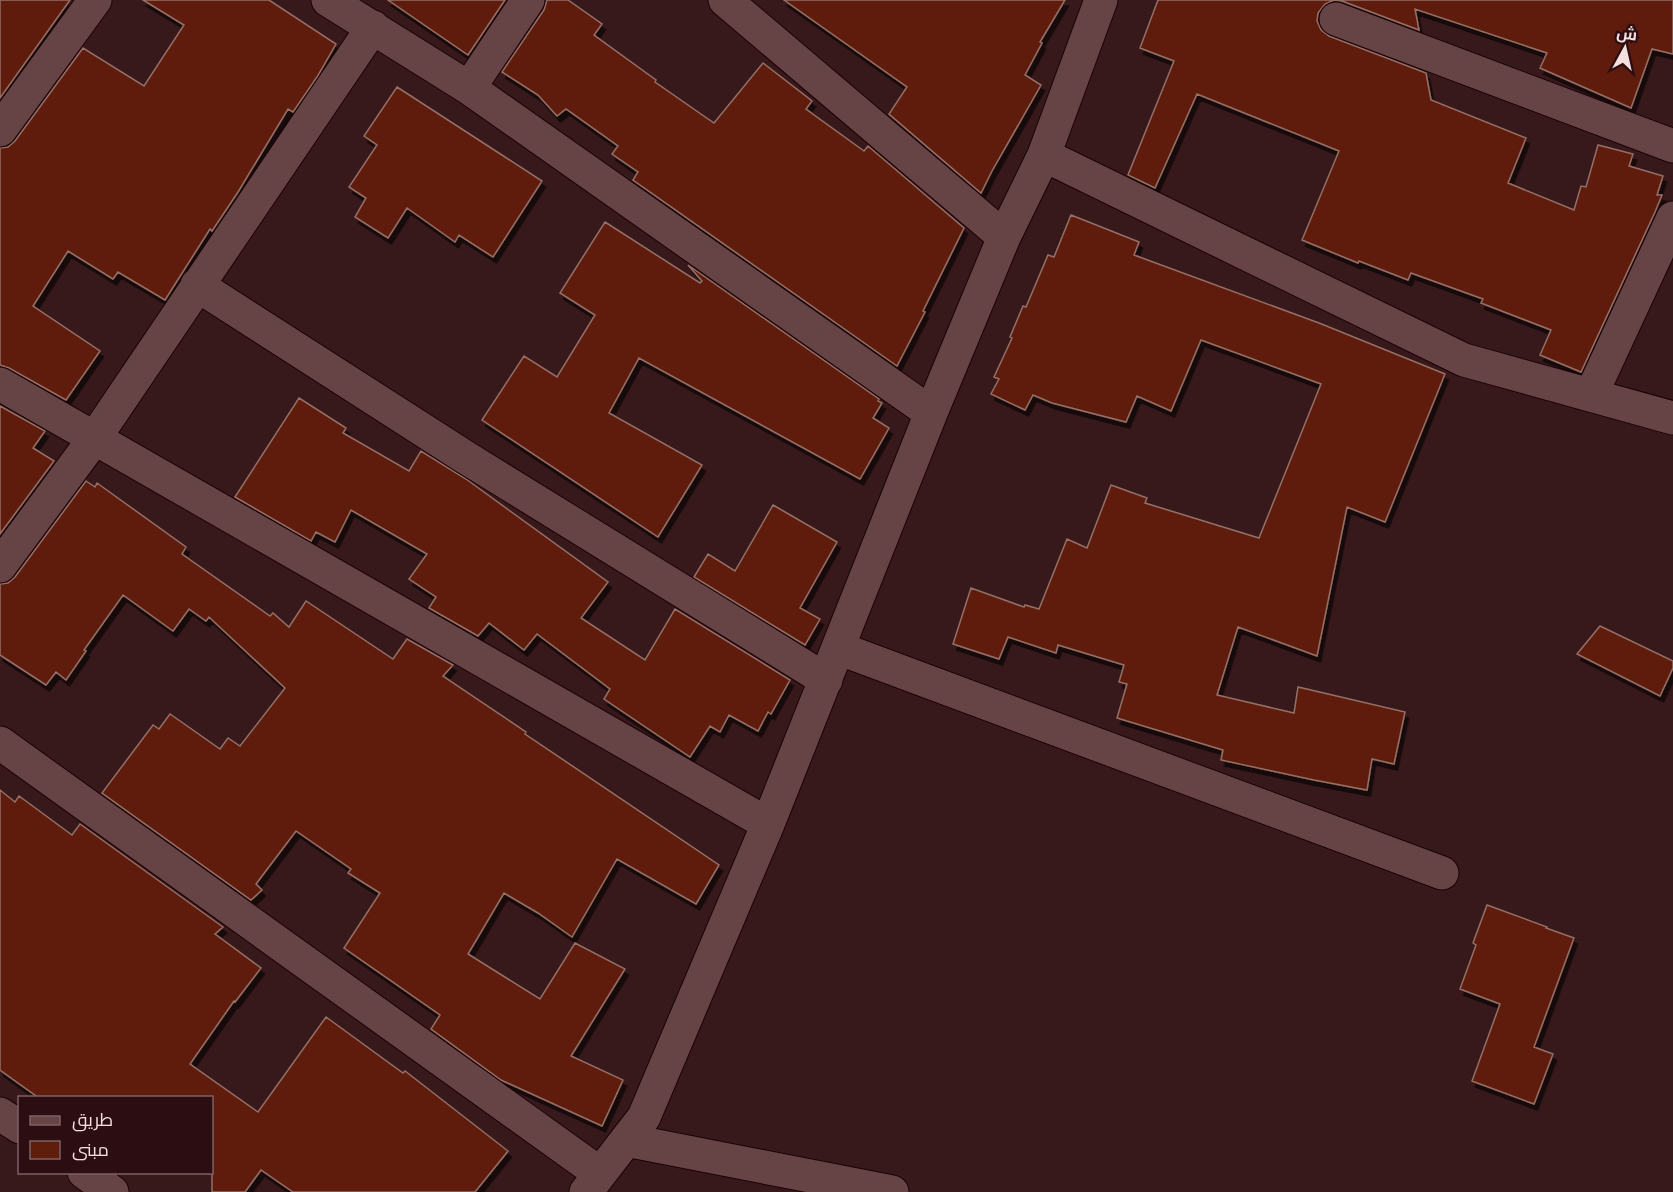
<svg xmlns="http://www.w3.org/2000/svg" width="1673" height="1192" font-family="Barlow,Cairo,sans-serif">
  <defs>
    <filter id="shadow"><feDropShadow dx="3.5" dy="6" stdDeviation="0" flood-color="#0009"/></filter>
  </defs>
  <rect width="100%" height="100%" fill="#37181b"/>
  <path fill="#5f1d0c" stroke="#946f66" stroke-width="1.5" filter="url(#shadow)" d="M0,0H70L0,98Z
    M143,0H269L336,44L317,77L293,112L288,109L238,192L212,231L210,229L165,300L118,272L113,279L68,251L33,306L100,351L66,400L9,368L0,365V148L8,147L15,141L83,48L144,86L184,25Z
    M388,0H505L468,55Z
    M547,0H568L602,24L594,35L656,80L655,82L714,123L763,63L812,101L806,109L864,151L868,146L964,228L923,311L925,312L897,366L633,180L638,172L612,154L618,146L566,109L557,116L538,95L502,72L544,10Z
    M784,0H1065L1040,42L1042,43L1025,75L1041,85L992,171L981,193L889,114L907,87Z
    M1158,0H1673V54L1652,49L1631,108L1540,68L1547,53L1415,9L1419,30L1342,1L1334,0L1325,4L1318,13L1317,21L1321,30L1329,36L1426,73L1431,100L1526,138L1508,183L1574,210L1581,186L1586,187L1598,145L1633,154L1629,166L1663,176L1657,195H1662L1655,212L1581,372L1540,355L1551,330L1481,303L1483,299L1411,273L1408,280L1359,261L1358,263L1302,240L1339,151L1197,94L1155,188L1128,175L1174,61L1140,48Z
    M397,87L542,181L493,257L459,235L455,242L407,208L388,238L355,217L366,198L349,187L377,145L364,136Z
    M1071,215L1139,242L1134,255L1319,323L1445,374L1385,522L1347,507L1317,656L1238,627L1217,695L1294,713L1298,687L1405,712L1394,764L1372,759L1367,790L1314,780L1221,760L1223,750L1117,718L1127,684L1119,682L1124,665L1058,645L1056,653L1008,637L999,659L953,644L971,588L1024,607L1025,605L1039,609L1067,539L1087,548L1111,485L1147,498L1145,503L1259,538L1321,384L1201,340L1171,411L1137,396L1126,422L1052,403L1033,395L1025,410L991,394L999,379L994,377L1012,338L1010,337L1023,306L1026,307L1048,255L1054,257Z
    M605,222L700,283L702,281L688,265L879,399L878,401L882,403L873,418L889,428L860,479L639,358L609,413L702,465L658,537L482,420L524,356L557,377L595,315L560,293Z
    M299,398L346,428L343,433L409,471L421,451L466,479L608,582L581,618L645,660L675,609L790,680L771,714L768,712L758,731L729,715L720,732L710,726L690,757L604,699L610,689L537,634L524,650L489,623L478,636L429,608L436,597L409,579L427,554L351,510L335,542L316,532L311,541L235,497Z
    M0,406L45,431L33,448L54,461L0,534Z
    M86,481L95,487L97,483L186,547L182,554L270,616L273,613L289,627L306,601L393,659L407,639L453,665L443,676L526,732L525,734L719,865L696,904L617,859L572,937L538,913L504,893L468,954L540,999L575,943L625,969L571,1056L623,1080L602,1126L501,1080L431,1029L440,1015L344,948L380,893L348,873L351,869L296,831L256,884L262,890L251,900L102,793L153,725L159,729L170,714L220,749L228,738L240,746L285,688L209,617L206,621L189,609L173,631L123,595L84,650L86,651L66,680L56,672L46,685L0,655V584L8,583L15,577Z
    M773,505L837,542L800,608L820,619L805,645L694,577L708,554L735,571Z
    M1600,626L1673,661V668L1660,696L1577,654Z
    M0,790L15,802L19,796L72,835L80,824L223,927L215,934L261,968L235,1002L234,1001L190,1064L258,1112L326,1017L403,1073L405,1071L508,1151L475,1192H293L261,1170L245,1192H212V1098H39L0,1070Z
    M1487,905L1547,927L1546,928L1574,938L1534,1047L1553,1054L1534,1104L1472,1081L1500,1004L1460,989L1476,945L1473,943Z"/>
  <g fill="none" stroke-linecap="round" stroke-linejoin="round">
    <defs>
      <path id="minor" d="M328,0L469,88L931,413
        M725,0L1004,237
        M1336,19L1673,146
        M469,88L528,0
        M0,130L95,0
        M1044,155L1464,360L1673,418
        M197,285L465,457L826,680
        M0,384L768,824
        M1591,395L1673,218
        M0,566L94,439L373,27
        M838,648L1442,873
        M0,743L599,1173
        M0,1114L20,1127
        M626,1140L892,1192
        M84,1172L112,1192
        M586,1192L644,1117L768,824L931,413L1004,237L1044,155L1101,0"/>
    </defs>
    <use href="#minor" stroke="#1c0306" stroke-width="35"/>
    <use href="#minor" stroke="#664345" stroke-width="33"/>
  </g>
  <rect x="18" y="1096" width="195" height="78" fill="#2c0e12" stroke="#7c6164" stroke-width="1.5"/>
  <rect x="30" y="1116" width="30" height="9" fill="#664345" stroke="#7c6164" stroke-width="1.5"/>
  <text x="72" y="1126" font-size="18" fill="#f4dede">طريق</text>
  <rect x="30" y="1141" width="30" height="18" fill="#5f1d0c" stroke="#7c6164" stroke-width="1.5"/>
  <text x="72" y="1156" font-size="18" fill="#f4dede">مبنى</text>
  <g transform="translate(1625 48) rotate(8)" stroke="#2c0e12" stroke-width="4.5" paint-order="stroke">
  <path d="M0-4.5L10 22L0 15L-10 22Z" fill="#f4dede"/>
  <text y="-9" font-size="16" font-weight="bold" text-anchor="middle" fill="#f4dede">ش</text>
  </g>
</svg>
